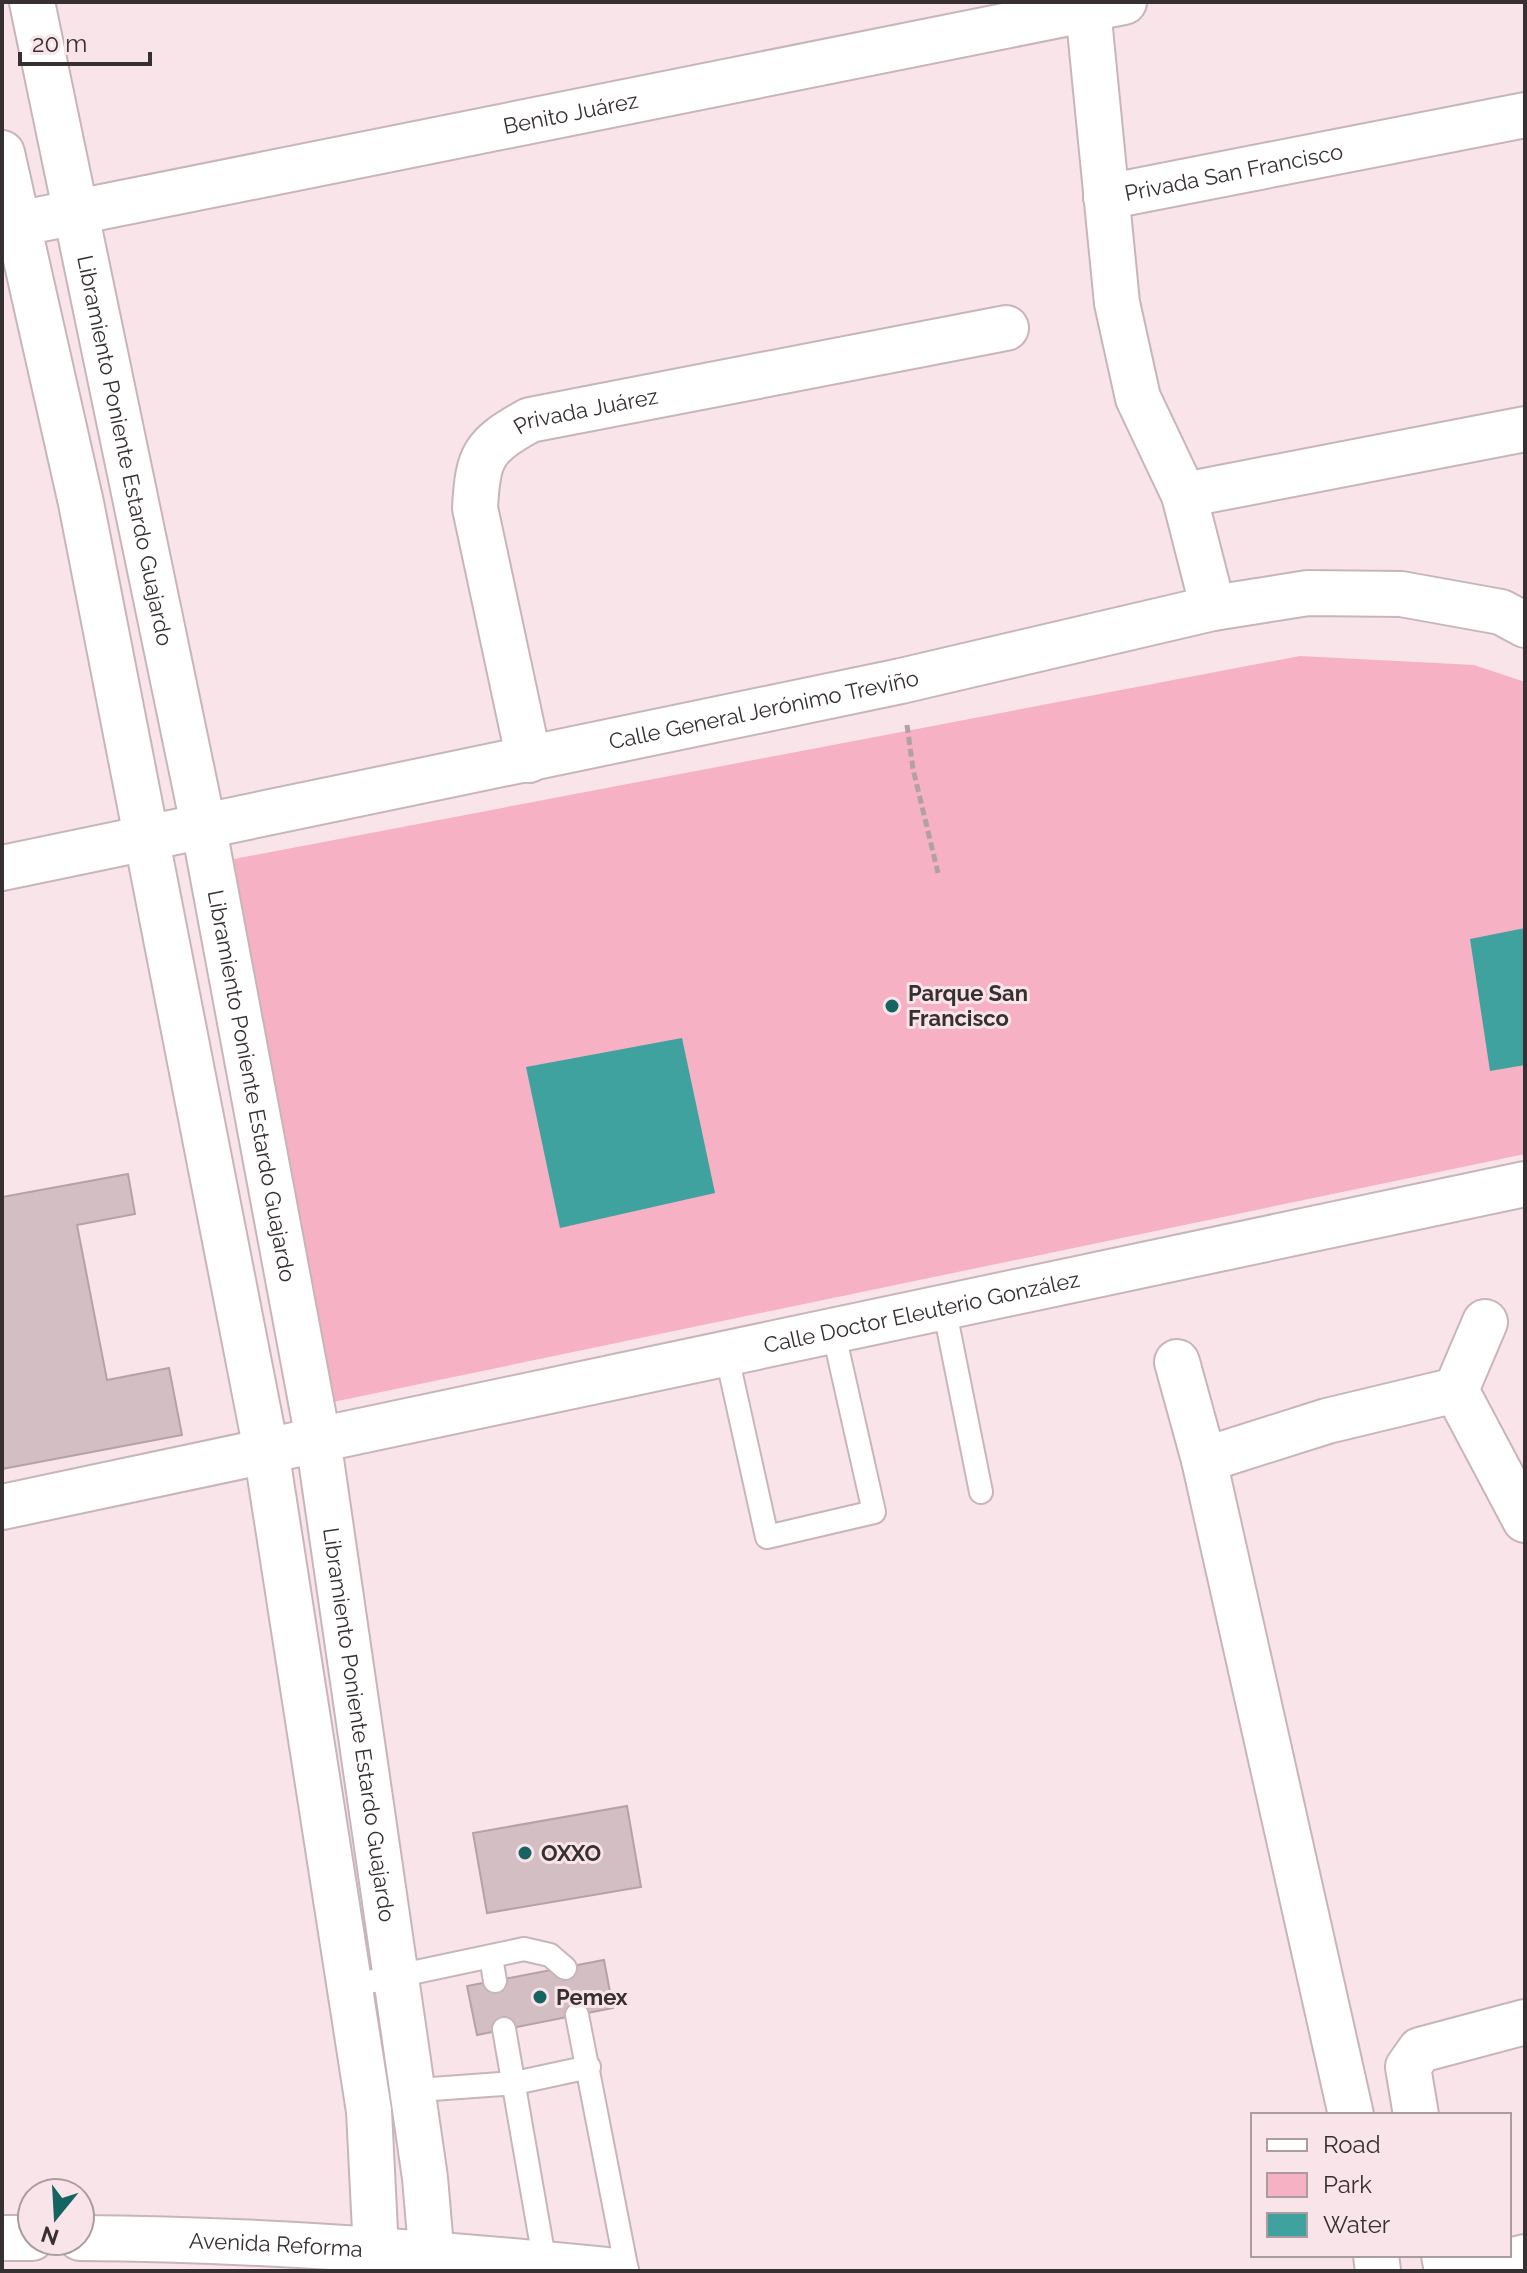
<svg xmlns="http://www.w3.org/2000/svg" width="1527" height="2273" font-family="Raleway,sans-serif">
  <rect width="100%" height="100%" fill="#f9e4e9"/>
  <path fill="#f6b1c4" d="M1300,656L1474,665L1525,682V1154L328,1403L234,859Z"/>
  <path fill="#3fa29f" d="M1525,928V1065L1490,1071L1470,939Z
    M682,1038L715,1193L560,1228L526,1067Z"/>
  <path fill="#d2bec3" stroke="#b5a2a7" stroke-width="2" d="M128,1174L135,1214L77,1225L107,1380L169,1368L182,1435L2,1469V1197Z
    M627,1806L641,1887L487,1913L473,1833Z
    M604,1960L613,2008L477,2035L467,1986Z"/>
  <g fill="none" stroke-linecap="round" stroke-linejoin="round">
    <defs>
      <path id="service" d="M944,1307L981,1492
        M726,1352L767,1537L874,1512L833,1330
        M491,1957L495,1981
        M350,1986L524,1949L550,1955L565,1968
        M577,2015L627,2271
        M504,2029L545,2264
        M404,2091L515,2083L589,2067"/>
      <g id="minor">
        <path d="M1088,9L1117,303L1138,398L1184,495L1213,608"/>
        <path id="s1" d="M1106,197L1525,115"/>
        <path id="s2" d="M2,227L1124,2"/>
        <path d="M1184,495L1525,429"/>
        <path id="s3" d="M529,760L475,508C478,455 483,446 530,420L1006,328"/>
        <path id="s4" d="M2,868L901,681L1213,608L1308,593L1401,594L1501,612L1525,625"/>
        <path d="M1177,1362L1204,1460L1351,2115"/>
        <path d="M1456,1390L1525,1520"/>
        <path d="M1456,1390L1485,1322"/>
        <path d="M1204,1460L1327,1421L1456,1390"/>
        <path id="s5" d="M2,1507L1525,1184"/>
        <path d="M1416,2115L1408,2067L1420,2050L1525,2022"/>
        <path d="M1376,2255L1378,2271"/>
        <path d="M1444,2255L1447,2271"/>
      </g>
      <g id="tertiary">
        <path id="s6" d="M32,2L204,829L318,1439L425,2178L433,2271"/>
        <path d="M2,153L81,503L266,1450L369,2111L377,2271"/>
        <path d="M2,2238H32"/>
        <path id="s7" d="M80,2238C259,2239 438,2253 616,2271"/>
        <path d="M1473,2271L1525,2257"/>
      </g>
    </defs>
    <use href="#service" stroke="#c8b5b9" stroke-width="26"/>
    <use href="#minor" stroke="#c8b5b9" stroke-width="48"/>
    <use href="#tertiary" stroke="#c8b5b9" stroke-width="48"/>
    <path stroke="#b1a1a5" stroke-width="5" stroke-dasharray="8 4" stroke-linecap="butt" d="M907,725L913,769L938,873"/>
    <use href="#service" stroke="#fff" stroke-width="22"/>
    <use href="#minor" stroke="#fff" stroke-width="44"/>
    <use href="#tertiary" stroke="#fff" stroke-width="44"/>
  </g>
  <g fill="#156462" stroke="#f9e4e9" stroke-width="3">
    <circle cx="892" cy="1006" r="8"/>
    <circle cx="525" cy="1853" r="8"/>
    <circle cx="540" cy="1997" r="8"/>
  </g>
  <g text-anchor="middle" stroke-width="6" stroke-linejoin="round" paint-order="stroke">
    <g font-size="22" fill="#373032" stroke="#f9e4e9">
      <text dy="8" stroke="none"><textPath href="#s2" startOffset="580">Benito Juárez</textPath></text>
      <text dy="8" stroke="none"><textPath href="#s1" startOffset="130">Privada San Francisco</textPath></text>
      <text dy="8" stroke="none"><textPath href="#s3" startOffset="426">Privada Juárez</textPath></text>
      <text dy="8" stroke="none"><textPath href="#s6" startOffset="458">Libramiento Poniente Estardo Guajardo</textPath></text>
      <text dy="8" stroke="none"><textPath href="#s4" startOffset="778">Calle General Jerónimo Treviño</textPath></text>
      <text dy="8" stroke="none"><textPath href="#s6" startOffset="1106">Libramiento Poniente Estardo Guajardo</textPath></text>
      <text dy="8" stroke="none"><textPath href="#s5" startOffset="940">Calle Doctor Eleuterio González</textPath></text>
      <text dy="8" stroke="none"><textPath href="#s6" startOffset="1754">Libramiento Poniente Estardo Guajardo</textPath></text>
      <text dy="8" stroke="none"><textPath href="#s7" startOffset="196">Avenida Reforma</textPath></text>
    </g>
    <g font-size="22" font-weight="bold" fill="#373032" stroke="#f9e4e9" text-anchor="start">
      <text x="908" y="1001">Parque San<tspan x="908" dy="25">Francisco</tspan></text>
      <text x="541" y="1861">OXXO</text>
      <text x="556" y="2005">Pemex</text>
    </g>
  </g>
  <rect width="1527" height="2273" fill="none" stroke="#373032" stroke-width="8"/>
  <rect x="1251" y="2113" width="260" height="144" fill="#f9e4e9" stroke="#ab9ca0" stroke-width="2"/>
  <rect x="1267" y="2139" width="40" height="12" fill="#ffffff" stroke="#ab9ca0" stroke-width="2"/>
  <text x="1323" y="2153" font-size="24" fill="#373032">Road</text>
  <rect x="1267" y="2173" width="40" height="24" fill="#f6b1c4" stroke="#ab9ca0" stroke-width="2"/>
  <text x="1323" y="2193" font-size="24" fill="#373032">Park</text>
  <rect x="1267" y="2213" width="40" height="24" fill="#3fa29f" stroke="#ab9ca0" stroke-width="2"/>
  <text x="1323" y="2233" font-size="24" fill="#373032">Water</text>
  <g transform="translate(56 2217) rotate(198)"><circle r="38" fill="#f9e4e9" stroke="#ab9ca0" stroke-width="2"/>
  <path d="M0-6L14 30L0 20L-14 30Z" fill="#156462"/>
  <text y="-12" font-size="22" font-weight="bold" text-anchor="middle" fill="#373032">N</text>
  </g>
  <path d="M20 52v12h130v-12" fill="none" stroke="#373032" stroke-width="4"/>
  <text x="32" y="52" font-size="24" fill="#373032" stroke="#f9e4e9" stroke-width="6" paint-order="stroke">20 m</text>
</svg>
